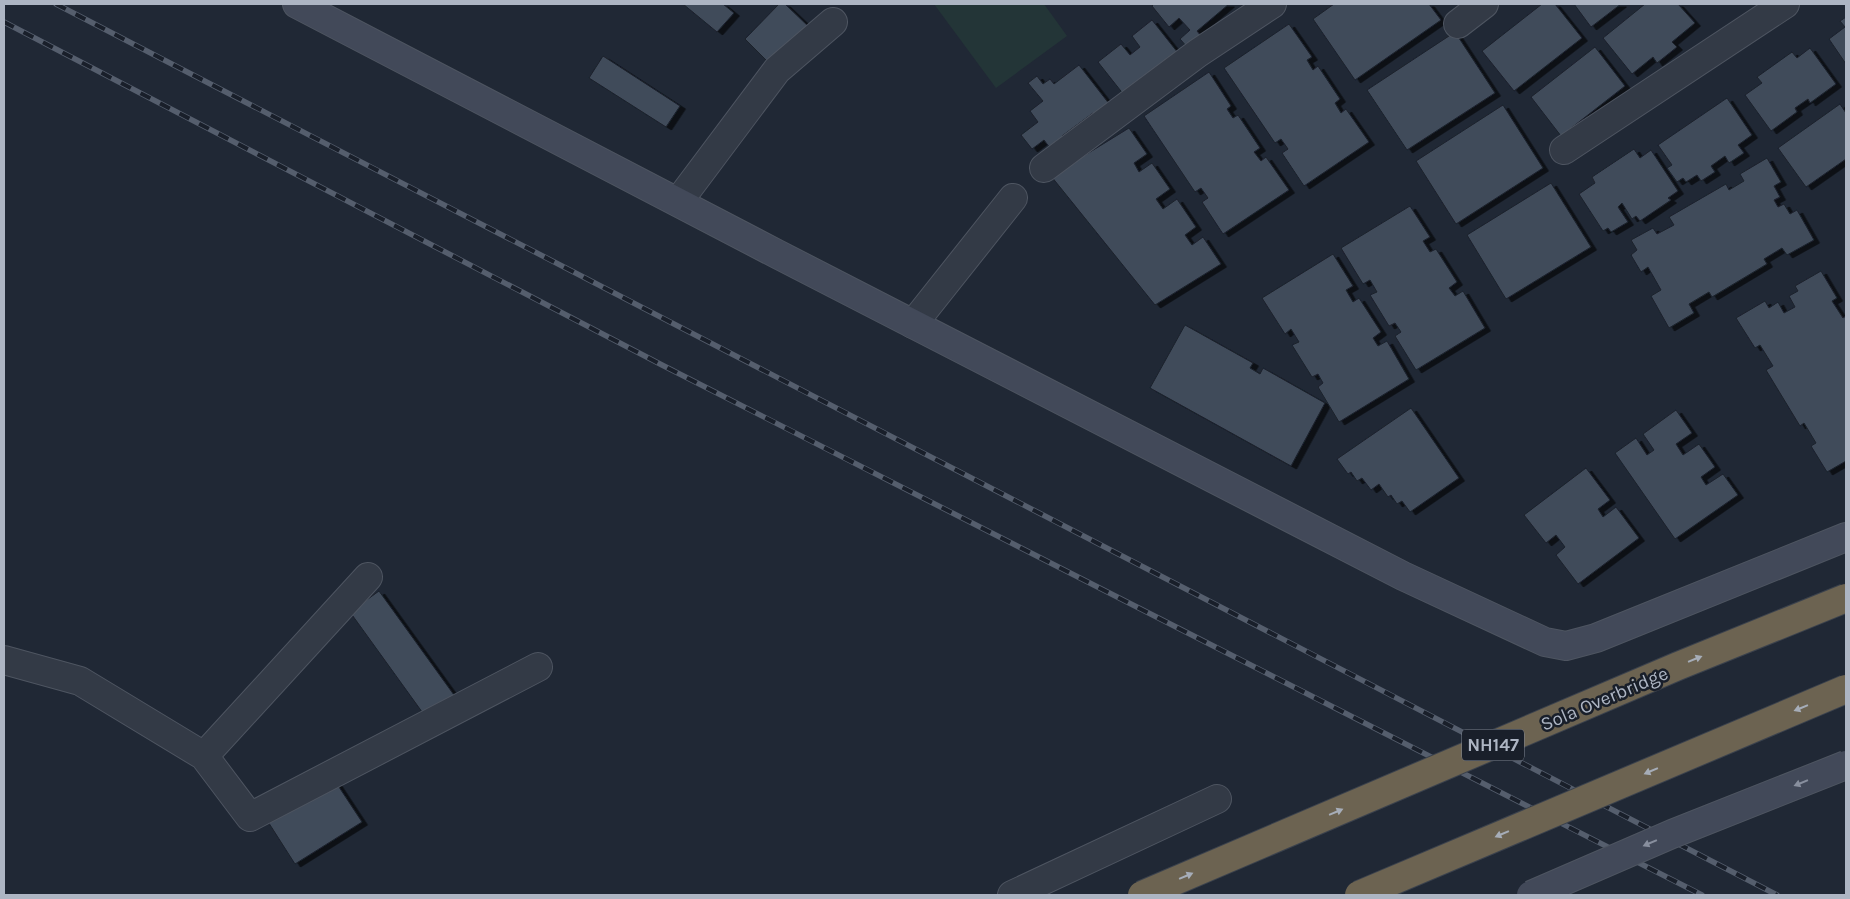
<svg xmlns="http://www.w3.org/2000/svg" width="1850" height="899" font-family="Karla,sans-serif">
  <defs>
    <filter id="shadow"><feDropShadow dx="5.5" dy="3" stdDeviation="0" flood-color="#0009"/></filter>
  </defs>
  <rect width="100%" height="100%" fill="#202835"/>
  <path fill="#233537" d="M934,4H1044L1067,36L996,88Z"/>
  <path fill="#414b5a" stroke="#1b212c" filter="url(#shadow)" d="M683,4H723L734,13L717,32Z
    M779,4H785L810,28L772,66L745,39Z
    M1154,4H1229L1197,31L1201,36L1188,48L1180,39L1190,30L1179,18L1169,27L1152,6Z
    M1334,4H1429L1441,20L1355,80L1313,19Z
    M1542,4H1555L1582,38L1514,91L1482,51Z
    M1574,4H1621L1591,27Z
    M1645,4H1678L1695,23L1672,42L1677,47L1657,63L1653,57L1632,74L1603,38Z
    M1846,17V64L1829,39L1845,27L1840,21Z
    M1152,20L1182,58L1128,100L1098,62L1121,44L1130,55L1140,47L1132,36Z
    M1289,24L1312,57L1307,60L1313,70L1318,66L1340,99L1335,103L1341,113L1346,109L1369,142L1304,186L1282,153L1288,149L1281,139L1275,143L1224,68Z
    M1455,32L1495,93L1407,150L1367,90Z
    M1595,47L1625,86L1561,136L1531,97Z
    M1810,48L1836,84L1810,103L1808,99L1795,108L1797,112L1771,131L1745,95L1762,83L1757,77L1792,52L1797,58Z
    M603,56L680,106L666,127L589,78Z
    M1079,65L1110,105L1096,116L1093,113L1062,136L1067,142L1050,148L1044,140L1032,149L1021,135L1038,122L1030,111L1043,101L1028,83L1037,76L1043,84L1050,79L1054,84Z
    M1209,72L1231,106L1227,109L1233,118L1238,115L1260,148L1254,152L1261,161L1266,157L1289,190L1223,234L1202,202L1208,198L1201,188L1195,192L1144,116Z
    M1727,98L1752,135L1738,145L1744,153L1729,163L1725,156L1711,166L1715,172L1701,181L1697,175L1686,182L1683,178L1677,182L1667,168L1672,165L1658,145Z
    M1840,104L1846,113V159L1806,187L1778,148Z
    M1503,105L1543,168L1456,224L1416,161Z
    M1129,128L1147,154L1134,163L1139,172L1152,163L1170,189L1156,199L1163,209L1177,199L1196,227L1185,235L1192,245L1203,237L1221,264L1155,305L1051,176Z
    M1634,149L1640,158L1651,150L1678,191L1668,198L1671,200L1640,221L1636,216L1632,219L1622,203L1618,207L1628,222L1611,232L1608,228L1603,231L1579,194L1595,183L1592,177Z
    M1767,158L1781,182L1774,186L1780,197L1774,200L1778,207L1784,204L1790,214L1797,210L1814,240L1787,255L1782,248L1764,259L1767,264L1712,297L1709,292L1689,304L1694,313L1669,328L1651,296L1661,290L1648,267L1641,272L1631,255L1637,250L1631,240L1653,228L1657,234L1674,225L1669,217L1726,184L1729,190L1744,181L1740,174Z
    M1551,183L1591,247L1506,299L1467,235Z
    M1410,206L1430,237L1423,241L1430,252L1436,249L1457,282L1449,288L1455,296L1463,291L1485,328L1416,370L1395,336L1401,332L1395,323L1389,326L1370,295L1377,292L1370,280L1363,284L1341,248Z
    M1333,254L1353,286L1346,290L1353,302L1359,298L1381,332L1373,338L1378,346L1387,341L1409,379L1339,422L1318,387L1323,383L1318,374L1312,377L1292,345L1299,342L1291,329L1285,334L1262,298Z
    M1821,271L1837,298L1832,301L1843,318L1846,316V461L1827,472L1811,446L1816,443L1804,423L1800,426L1766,370L1773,366L1760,345L1755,348L1736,318L1765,301L1769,308L1778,302L1784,313L1795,307L1789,296L1798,291L1795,286Z
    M1185,325L1253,363L1250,368L1260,374L1263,368L1325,403L1291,466L1150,388Z
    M1411,408L1459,478L1410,512L1402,501L1397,504L1391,495L1388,497L1379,484L1371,490L1362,478L1357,481L1351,472L1348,474L1337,459Z
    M1676,410L1692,433L1676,444L1683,455L1699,444L1715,467L1701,477L1706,485L1723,474L1738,495L1675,539L1615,453L1636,438L1647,455L1654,450L1643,434Z
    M1586,468L1610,500L1598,509L1603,517L1616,507L1639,538L1578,584L1556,555L1565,547L1556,535L1546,543L1524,515Z
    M379,591L454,695L425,716L350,612Z
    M335,781L362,822L295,864L265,817Z"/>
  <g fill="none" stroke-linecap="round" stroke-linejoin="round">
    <defs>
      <path id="street" d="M1458,24L1484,4
        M1564,150L1785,4
        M1044,168L1198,53L1272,4
        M678,202L777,70L833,22
        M913,324L1013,198
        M4,660L80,681L204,756L250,817L538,667
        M204,756L368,577
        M1012,895L1217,799"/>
      <path id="secondary" d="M297,4L777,254L1403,576L1545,642L1566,646L1596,638L1846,537"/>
    </defs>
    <use href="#street" stroke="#4e5561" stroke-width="30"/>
    <use href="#secondary" stroke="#4e5561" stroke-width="30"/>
    <use href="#street" stroke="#333a46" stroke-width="28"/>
    <use href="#secondary" stroke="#424959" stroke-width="28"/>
    <defs>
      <path id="rail" d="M56,4L1777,895
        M4,22L662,365L1702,895"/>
    </defs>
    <use href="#rail" stroke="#555e6d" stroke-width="5.5"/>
    <use href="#rail" stroke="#191f2a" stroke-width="4" stroke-dasharray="11" stroke-linecap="butt"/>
    <defs>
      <path id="secondary-bridge" d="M1531,895L1672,834L1846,765"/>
      <path id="highway-bridge" d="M1142,895L1678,666L1846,598
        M1359,895L1846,689"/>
    </defs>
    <use href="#secondary-bridge" stroke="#4e5561" stroke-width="30" stroke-linecap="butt"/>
    <use href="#highway-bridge" stroke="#3b424d" stroke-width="30" stroke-linecap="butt"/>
    <use href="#secondary-bridge" stroke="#424959" stroke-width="28"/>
    <use href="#highway-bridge" stroke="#6c6351" stroke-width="28"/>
  </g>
  <defs><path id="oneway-solid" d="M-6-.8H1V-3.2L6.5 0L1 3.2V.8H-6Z" transform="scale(1.25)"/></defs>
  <g fill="#a6adb8">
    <use href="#oneway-solid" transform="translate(1695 659) rotate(-22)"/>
    <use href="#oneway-solid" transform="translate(1801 708) rotate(158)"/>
    <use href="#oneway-solid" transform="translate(1651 771) rotate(157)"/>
    <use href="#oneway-solid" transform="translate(1336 812) rotate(-23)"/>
    <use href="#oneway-solid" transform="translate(1502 834) rotate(157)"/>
    <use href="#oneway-solid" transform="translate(1186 876) rotate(-23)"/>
  </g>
  <g fill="#888f9e">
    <use href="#oneway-solid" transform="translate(1801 783) rotate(158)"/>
    <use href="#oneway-solid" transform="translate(1650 843) rotate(157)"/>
  </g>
  <g text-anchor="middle" stroke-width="5" stroke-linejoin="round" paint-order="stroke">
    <rect fill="#191f2a" stroke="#818895" stroke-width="1" x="1462" y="729.5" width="62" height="31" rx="4"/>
    <g font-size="18" font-weight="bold" fill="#adb5c3">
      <text x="1493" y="751">NH147</text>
    </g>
    <g font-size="19" fill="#adb5c3" stroke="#191f2a">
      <text transform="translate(1604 698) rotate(-23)" y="7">Sola Overbridge</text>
    </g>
  </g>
  <rect width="1850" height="899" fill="none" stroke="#adb5c3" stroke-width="10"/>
</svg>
